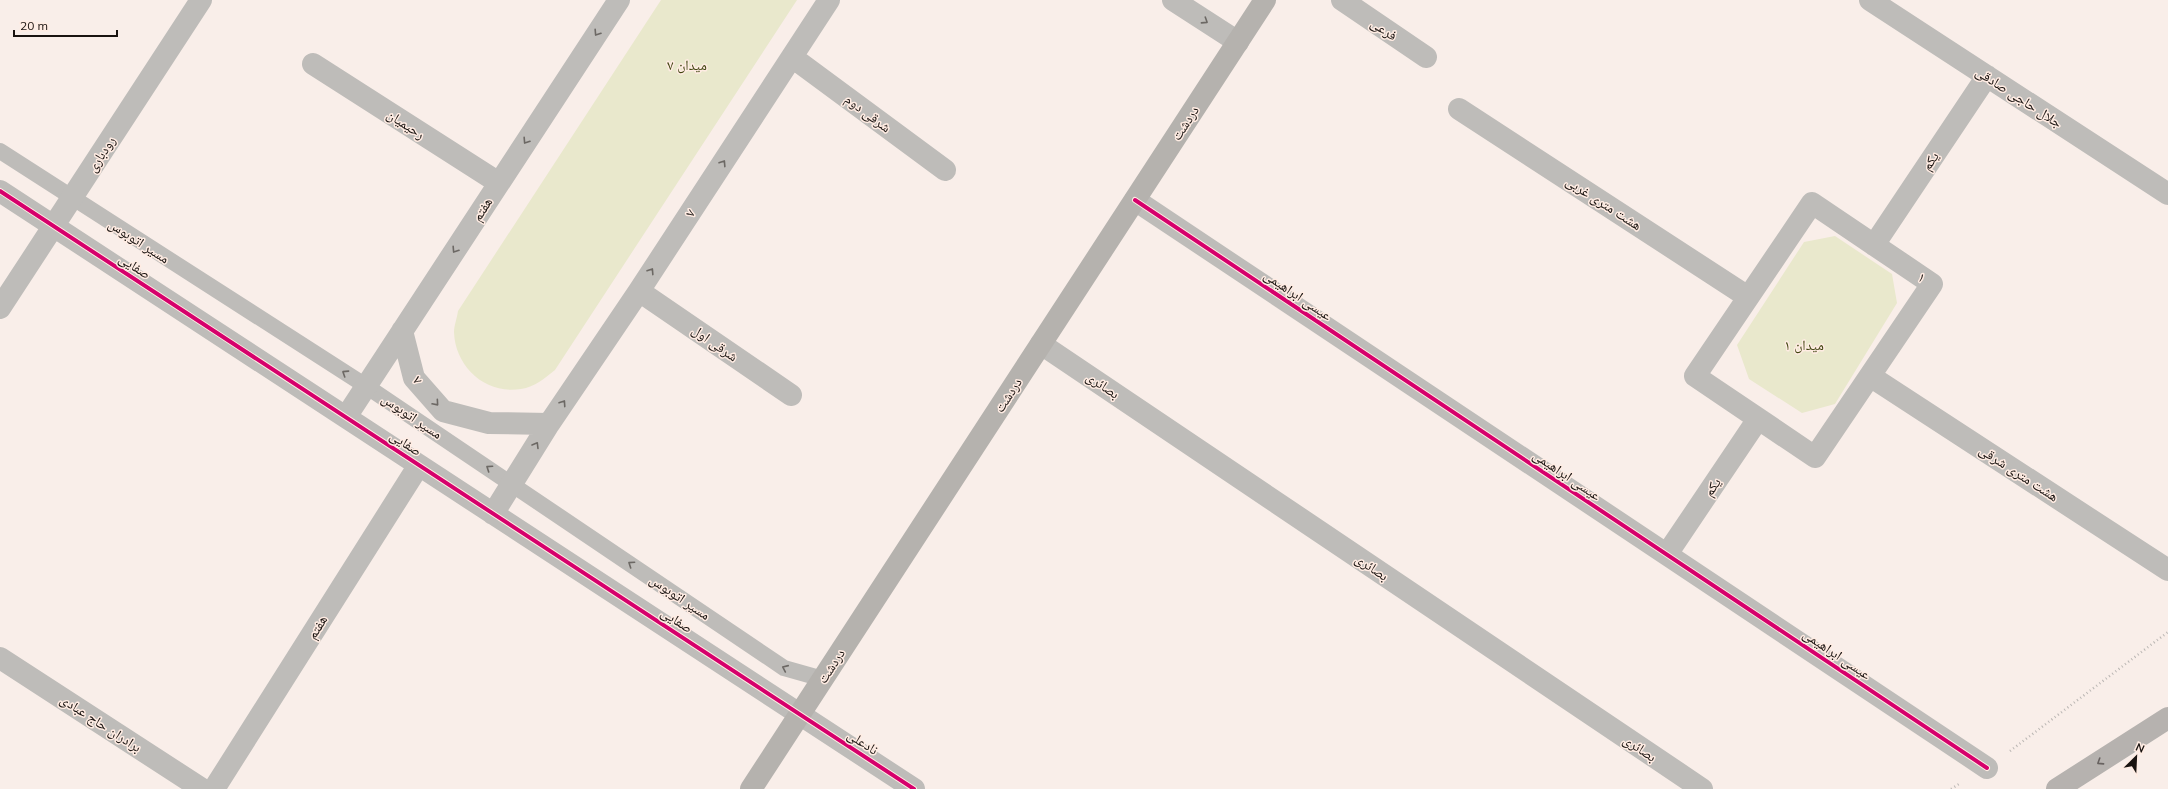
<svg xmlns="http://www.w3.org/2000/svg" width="2168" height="789" font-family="Mulish,'Noto Naskh Arabic',sans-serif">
  <rect width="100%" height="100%" fill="#f9eee9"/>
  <path fill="#e9e8cc" d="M661,0H797L555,370C545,378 535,387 521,389C486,395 455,367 454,332C454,326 457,318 458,311Z
    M1835,236L1892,274L1897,303L1835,404L1802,413L1749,379L1737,345L1804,242Z"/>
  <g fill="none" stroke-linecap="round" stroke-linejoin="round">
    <path stroke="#bab6b3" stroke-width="2.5" stroke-dasharray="1 3" stroke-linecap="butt" d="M2010,751L2168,632
      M1951,789L1959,784"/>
    <path stroke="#bebcb9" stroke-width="16" d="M0,151L366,386L784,668L823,679"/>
    <path stroke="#bebcb9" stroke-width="22" d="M1173,0L1238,42
      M1342,0L1426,57
      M1870,0L2168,194
      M792,57L945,170
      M313,64L499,183
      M1459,109L1748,297
      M0,191L914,789
      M1135,200L1987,768
      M1812,203L1932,284L1815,457L1695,376Z
      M1874,245L1987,76
      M639,291L791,395
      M0,308L201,0
      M402,331L414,378L443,411L489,423L549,424L639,291L829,0
      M1041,344L1702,789
      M1870,376L2168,570
      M346,417L619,0
      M493,514L549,424
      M1667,554L1758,419
      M0,658L202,789
      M214,789L419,465"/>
    <path stroke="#b5b2ae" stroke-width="22" d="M751,789L1265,0"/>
    <path stroke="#b6b2af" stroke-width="22" d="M2057,789L2168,718"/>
    <defs>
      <path id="cycleway" d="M0,191L914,789
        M1135,200L1987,768"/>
    </defs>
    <use href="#cycleway" stroke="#ffece3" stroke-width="6"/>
    <use href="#cycleway" stroke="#d6006c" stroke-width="4"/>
  </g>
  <defs><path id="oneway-chevron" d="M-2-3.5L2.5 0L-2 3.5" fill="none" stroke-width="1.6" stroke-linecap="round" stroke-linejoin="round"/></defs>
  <g stroke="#6c6864">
    <use href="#oneway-chevron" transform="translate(1205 21) rotate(33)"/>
    <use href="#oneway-chevron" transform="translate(597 33) rotate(123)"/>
    <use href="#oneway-chevron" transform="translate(526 141) rotate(123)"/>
    <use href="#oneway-chevron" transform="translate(723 163) rotate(-57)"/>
    <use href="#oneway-chevron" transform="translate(455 250) rotate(123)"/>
    <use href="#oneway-chevron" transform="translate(651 271) rotate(-57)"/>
    <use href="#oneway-chevron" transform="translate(345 373) rotate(-147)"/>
    <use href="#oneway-chevron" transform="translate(436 403) rotate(49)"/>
    <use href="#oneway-chevron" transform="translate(563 403) rotate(-56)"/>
    <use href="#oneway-chevron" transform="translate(536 445) rotate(-59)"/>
    <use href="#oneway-chevron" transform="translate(489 468) rotate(-146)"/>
    <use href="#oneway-chevron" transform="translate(631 564) rotate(-146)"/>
    <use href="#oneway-chevron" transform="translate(785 668) rotate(-156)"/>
  </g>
  <use stroke="#686260" href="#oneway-chevron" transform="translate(2100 762) rotate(147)"/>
  <g text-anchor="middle" stroke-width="3" stroke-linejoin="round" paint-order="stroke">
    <g font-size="14" fill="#191310" stroke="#ffece3">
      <text transform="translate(1384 29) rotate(34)" y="5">فرعی</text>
      <text transform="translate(2019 97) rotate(33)" y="5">جلال حاجی صادقی</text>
      <text transform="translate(868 113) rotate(37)" y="5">شرقی دوم</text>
      <text transform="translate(1185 123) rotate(-57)" y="5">دردشت</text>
      <text transform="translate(406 124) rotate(33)" y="5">رحیمیان</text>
      <text transform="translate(101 154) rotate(-57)" y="5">رودباری</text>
      <text transform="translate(1930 161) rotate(-56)" y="5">یکم</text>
      <text transform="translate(1604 203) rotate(33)" y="5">هشت متری غربی</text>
      <text transform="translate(482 209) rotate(-57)" y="5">هفتم</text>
      <text transform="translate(690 213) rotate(-57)" y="5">۷</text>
      <text transform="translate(139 241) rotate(33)" y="5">مسیر اتوبوس</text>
      <text transform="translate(135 266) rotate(33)" y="5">صفایی</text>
      <text transform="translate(1922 277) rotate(34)" y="5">۱</text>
      <text transform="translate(1298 295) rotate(34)" y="5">عیسی ابراهیمی</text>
      <text transform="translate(715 343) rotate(35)" y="5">شرقی اول</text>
      <text transform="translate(418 380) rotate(57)" y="5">۷</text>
      <text transform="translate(1103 385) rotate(34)" y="5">بصائری</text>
      <text transform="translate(1008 395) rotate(-57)" y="5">دردشت</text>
      <text transform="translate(412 416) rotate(34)" y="5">مسیر اتوبوس</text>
      <text transform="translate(406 443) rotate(33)" y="5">صفایی</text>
      <text transform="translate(2019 473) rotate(33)" y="5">هشت متری شرقی</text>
      <text transform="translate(1567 475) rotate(34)" y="5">عیسی ابراهیمی</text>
      <text transform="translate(1712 487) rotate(-56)" y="5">یکم</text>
      <text transform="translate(1372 567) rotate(34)" y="5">بصائری</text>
      <text transform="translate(680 597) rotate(34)" y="5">مسیر اتوبوس</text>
      <text transform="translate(677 620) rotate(33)" y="5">صفایی</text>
      <text transform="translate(317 627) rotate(-58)" y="5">هفتم</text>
      <text transform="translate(1837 654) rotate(34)" y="5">عیسی ابراهیمی</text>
      <text transform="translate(831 666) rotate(-57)" y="5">دردشت</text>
      <text transform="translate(101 723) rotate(33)" y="5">برادران حاج عبادی</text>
      <text transform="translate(863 742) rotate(33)" y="5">نادعلی</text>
      <text transform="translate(1640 748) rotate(34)" y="5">بصائری</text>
    </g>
    <g font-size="14" fill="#3f440f" stroke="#ffece3">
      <text x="687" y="70">میدان ۷</text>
      <text x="1804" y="350">میدان ۱</text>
    </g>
  </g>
  <g transform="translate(2136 757) rotate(24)" stroke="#ffece3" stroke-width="3" paint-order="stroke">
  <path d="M0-3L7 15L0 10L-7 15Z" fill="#191310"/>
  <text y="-6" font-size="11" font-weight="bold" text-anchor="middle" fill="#191310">N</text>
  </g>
  <path d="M14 30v6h103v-6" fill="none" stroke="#191310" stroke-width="2"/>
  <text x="20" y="30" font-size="12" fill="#191310" stroke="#ffece3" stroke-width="3" paint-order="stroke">20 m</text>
</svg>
